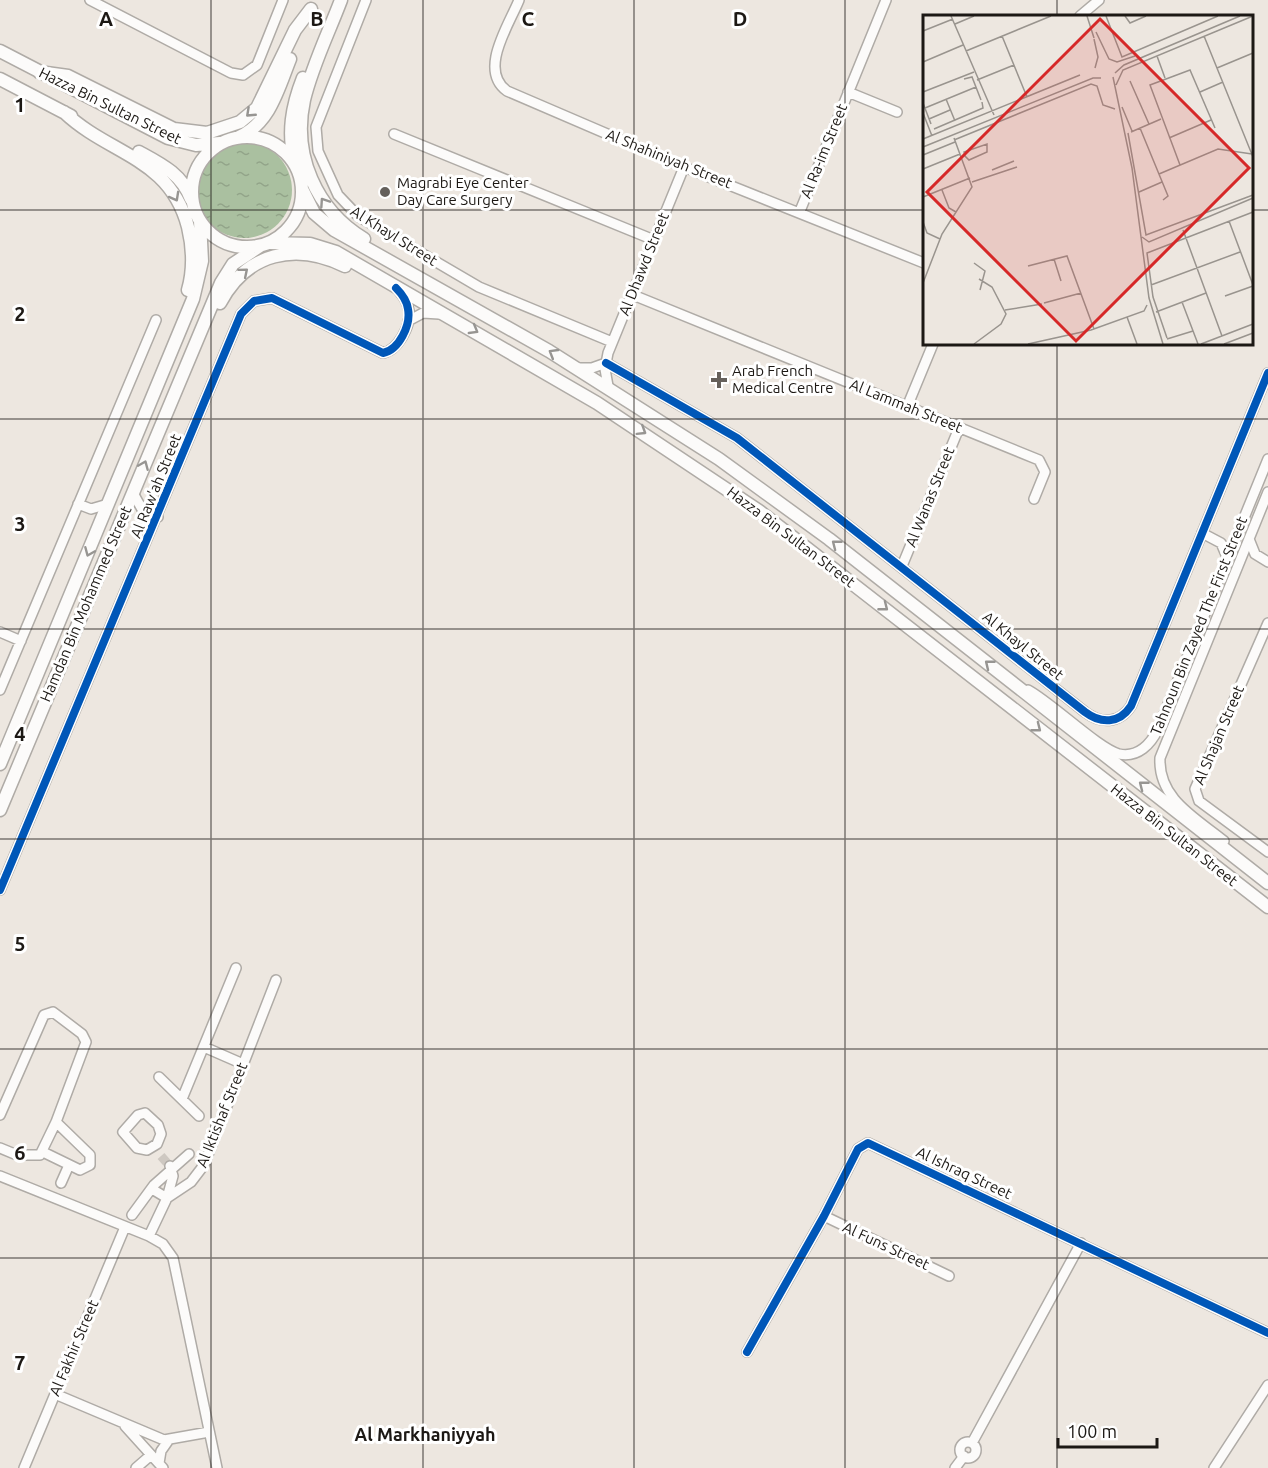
<svg xmlns="http://www.w3.org/2000/svg" width="1268" height="1468" font-family="Ubuntu,sans-serif">
  <defs>
    <pattern id="water-ripples" width="26" height="14" patternUnits="userSpaceOnUse" patternTransform="scale(1.5)"><rect width="26" height="14" fill="#aac0a0"/><path d="M2 4q2-2 4 0t4 0M15 11q2-2 4 0t4 0" fill="none" stroke="#92a489"/></pattern>
  </defs>
  <rect width="100%" height="100%" fill="#ede7e0"/>
  <path fill="url(#water-ripples)" d="M196 190a48 48 0 1 1 96 0a48 48 0 1 1-96 0Z"/>
  <g fill="none" stroke-linecap="round" stroke-linejoin="round">
    <path stroke="#cec8c1" stroke-width="9" stroke-dasharray="9 4.5" stroke-linecap="butt" d="M161,1156L168,1164"/>
    <defs>
      <path id="minor" d="M90,0L231,73L243,75L257,65L283,0
        M366,0L316,127L318,151L338,195L358,216L479,287L612,342
        M519,0C509,25 478,70 507,91L684,167L924,263
        M1080,16L1099,0
        M848,92L897,112
        M394,134L654,240
        M800,211L886,0
        M633,295L1039,460L1045,472L1034,499
        M408,321L423,313L439,314
        M606,363L737,438L1085,712C1101,724 1119,724 1131,706L1268,373
        M578,368H592L606,363
        M608,386L605,369L608,353L684,167
        M907,407L933,344
        M133,493L143,511L158,517
        M78,504L91,509L108,504
        M1202,533L1221,543L1227,557
        M1249,539L1255,554L1268,562
        M902,566L959,428
        M1268,623L1195,789L1199,801L1268,852
        M0,632L21,641
        M0,690L156,320
        M1028,690C1052,703 1099,749 1119,754C1138,758 1151,744 1158,729L1268,459
        M1224,841C1196,818 1158,799 1160,758L1268,492
        M0,890L241,314L254,301L272,298L383,353C398,350 411,326 409,311C408,302 403,296 398,290
        M204,1047L243,1064
        M159,1077L199,1116
        M182,1099L236,968
        M145,1113L158,1125L161,1134L157,1144L147,1150L137,1148L123,1132L138,1115Z
        M0,1115L44,1015L53,1012L82,1034L86,1042L56,1122L40,1155H17L0,1148
        M43,1152L80,1170L90,1165V1155L56,1122
        M0,1176L149,1236L163,1244L173,1258L217,1468
        M61,1183L69,1165
        M152,1189L167,1198L173,1176L170,1166
        M132,1215L154,1185L189,1154
        M824,1216L949,1276
        M149,1236L167,1198L191,1182L204,1165L276,980
        M747,1352L824,1216L858,1149L868,1143L1268,1333
        M55,1394L164,1440L209,1432
        M125,1426L163,1468
        M960 1450a8 8 0 1 1 16 0a8 8 0 1 1-16 0Z
        M972,1443L1081,1243
        M159,1463L161,1451L168,1441
        M24,1468L125,1227
        M136,1468L151,1455
        M955,1468L964,1456
        M1214,1468L1268,1385"/>
      <path id="major" d="M341,0C329,32 312,66 304,100C292,155 316,210 364,239
        M0,51L168,138L196,145L220,143
        M39,72L68,76L174,129L207,133L240,122L257,108L295,30L311,9
        M0,79L71,116
        M64,112C109,155 170,157 188,227C193,248 194,269 188,290
        M192 192a55 55 0 1 1 110 0a55 55 0 1 1-110 0Z
        M239,137C270,123 278,89 290,59
        M139,152C161,164 182,174 191,199
        M295,163C287,133 292,106 303,78
        M302,189L314,213L334,230L549,351L719,459L829,539L1268,883
        M270,243L310,244L336,252L597,403L759,511L1268,907
        M220,303C247,252 296,242 345,266
        M0,764L193,299L202,261L200,221
        M0,810L221,283L233,264L260,246"/>
    </defs>
    <use href="#minor" stroke="#afaba6" stroke-width="12"/>
    <use href="#major" stroke="#afaba6" stroke-width="15"/>
    <use href="#minor" stroke="#fcfbfa" stroke-width="9"/>
    <use href="#major" stroke="#fcfbfa" stroke-width="12"/>
    <defs>
      <path id="cycleway" d="M606,363L737,438L1085,712C1101,724 1119,724 1131,706L1268,373
        M0,890L241,314L254,301L272,298L383,353C399,350 411,325 408,309C407,301 402,294 396,288
        M747,1352L824,1216L858,1149L868,1143L1268,1333"/>
    </defs>
    <use href="#cycleway" stroke="#fff" stroke-width="11"/>
    <use href="#cycleway" stroke="#0057b8" stroke-width="8"/>
  </g>
  <defs><path id="oneway-chevron" d="M-2-3.5L2.5 0L-2 3.5" fill="none" stroke-width="1.6" stroke-linecap="round" stroke-linejoin="round" transform="scale(1.5)"/></defs>
  <g stroke="#979592">
    <use href="#oneway-chevron" transform="translate(250 113) rotate(137)"/>
    <use href="#oneway-chevron" transform="translate(175 197) rotate(61)"/>
    <use href="#oneway-chevron" transform="translate(324 202) rotate(-124)"/>
    <use href="#oneway-chevron" transform="translate(244 272) rotate(-40)"/>
    <use href="#oneway-chevron" transform="translate(474 330) rotate(30)"/>
    <use href="#oneway-chevron" transform="translate(553 353) rotate(-149)"/>
    <use href="#oneway-chevron" transform="translate(642 431) rotate(32)"/>
    <use href="#oneway-chevron" transform="translate(144 465) rotate(-67)"/>
    <use href="#oneway-chevron" transform="translate(836 544) rotate(-142)"/>
    <use href="#oneway-chevron" transform="translate(89 552) rotate(113)"/>
    <use href="#oneway-chevron" transform="translate(884 607) rotate(38)"/>
    <use href="#oneway-chevron" transform="translate(989 664) rotate(-141)"/>
    <use href="#oneway-chevron" transform="translate(1037 728) rotate(38)"/>
    <use href="#oneway-chevron" transform="translate(1143 785) rotate(-142)"/>
  </g>
  <path fill="none" stroke="#1c1814" stroke-width="1.5" stroke-opacity="0.55" d="M211,0V1468M423,0V1468M634,0V1468M845,0V1468M1057,0V16M0,210H924M1252,210H1268M1057,344V1468M0,419H1268M0,629H1268M0,839H1268M0,1049H1268M0,1258H1268"/>
  <g fill="#65605b" stroke="#fff" stroke-width="2">
    <circle cx="385" cy="192" r="6"/>
    <path d="M716 371h6v6h6v6h-6v6h-6v-6h-6v-6h6z"/>
  </g>
  <g text-anchor="middle" stroke-width="6" stroke-linejoin="round" paint-order="stroke">
    <g font-size="15" fill="#1c1814" stroke="#fff">
      <text transform="translate(110 106) rotate(26)" y="5">Hazza Bin Sultan Street</text>
      <text transform="translate(824 151) rotate(-68)" y="5">Al Ra-im Street</text>
      <text transform="translate(669 159) rotate(22)" y="5">Al Shahiniyah Street</text>
      <text transform="translate(394 236) rotate(32)" y="5">Al Khayl Street</text>
      <text transform="translate(644 264) rotate(-68)" y="5">Al Dhawd Street</text>
      <text transform="translate(906 406) rotate(22)" y="5">Al Lammah Street</text>
      <text transform="translate(156 486) rotate(-68)" y="5">Al Raw'ah Street</text>
      <text transform="translate(930 497) rotate(-68)" y="5">Al Wanas Street</text>
      <text transform="translate(791 537) rotate(37)" y="5">Hazza Bin Sultan Street</text>
      <text transform="translate(86 604) rotate(-67)" y="5">Hamdan Bin Mohammed Street</text>
      <text transform="translate(1199 626) rotate(-68)" y="5">Tahnoun Bin Zayed The First Street</text>
      <text transform="translate(1023 646) rotate(39)" y="5">Al Khayl Street</text>
      <text transform="translate(1219 735) rotate(-67)" y="5">Al Shajan Street</text>
      <text transform="translate(1174 835) rotate(38)" y="5">Hazza Bin Sultan Street</text>
      <text transform="translate(222 1115) rotate(-68)" y="5">Al Iktishaf Street</text>
      <text transform="translate(964 1173) rotate(25)" y="5">Al Ishraq Street</text>
      <text transform="translate(886 1246) rotate(25)" y="5">Al Funs Street</text>
      <text transform="translate(74 1348) rotate(-67)" y="5">Al Fakhir Street</text>
    </g>
    <g font-size="15" fill="#1c1814" stroke="#fff" text-anchor="start">
      <text x="397" y="188">Magrabi Eye Center<tspan x="397" dy="17">Day Care Surgery</tspan></text>
      <text x="732" y="376">Arab French<tspan x="732" dy="17">Medical Centre</tspan></text>
    </g>
    <g font-size="18" font-weight="bold" fill="#1c1814" stroke="#fff">
      <text x="425" y="1441">Al Markhaniyyah</text>
    </g>
  </g>
  <g transform="translate(923 15)">
    <rect width="330" height="330" fill="#ede7e0"/>
    <path fill="none" stroke="#99948e" stroke-width="1.5" d="M28,1L71,100M164,1L171,23M183,1L199,42L295,1M202,1L207,8L223,1M32,9L51,1M0,16L30,4M173,17L186,44L194,47L212,41M79,21L104,82M281,21L330,142M171,24L175,42L172,53M43,36L128,1M234,41L242,63M0,47L40,30M294,53L330,38M192,58L201,50L317,1M190,62L209,153L226,283L240,329M41,64L49,62L58,85M54,65L91,50M207,66L226,109M193,70L200,55L330,1M0,77L51,57M277,77L300,67M23,84L32,106M0,88L8,109M199,92L209,116M2,93L53,72M0,98L9,121M6,104L27,95M217,113L245,181L240,185M11,114L60,93L59,87M208,117L238,104M205,118L223,220L330,180M246,123L288,105M0,124L157,60M31,125L168,69L174,71L180,90L192,94M64,129V137L46,145L42,141L41,137ZM0,132L170,63H178M0,140L32,127M257,150L227,70L267,55L292,113M0,154L37,139M69,155L91,146M236,159L295,134L329,139M49,167L94,152M19,175L26,193L33,197M216,177L239,167M0,182L47,163M306,206L330,270M0,207L4,218L17,224M260,215L299,321M219,222L226,227L330,183M131,244L138,266M51,248L62,256L57,275M105,251L144,241L171,314M0,268L19,219L49,172L31,123M228,270L317,237M302,281L330,271M259,287L275,329M121,288L158,278M82,295L119,289M233,297L283,278M204,302L214,329M244,323L230,282L224,238L330,197M244,324L270,316M51,329L78,309L83,299L69,272L56,264M105,329L168,315L221,296L224,290M278,329L330,309M301,329L330,318"/>
    <path fill="#d62828" fill-opacity="0.15" stroke="#d62828" stroke-width="3" d="M177,4L326,153L153,326L4,177Z"/>
    <rect width="330" height="330" fill="none" stroke="#1c1814" stroke-width="3"/>
  </g>
  <g font-size="20" text-anchor="middle" font-weight="bold" fill="#1c1814" stroke="#fff" stroke-width="6" stroke-linejoin="round" paint-order="stroke">
    <text x="106" y="26">A</text>
    <text x="317" y="26">B</text>
    <text x="528" y="26">C</text>
    <text x="740" y="26">D</text>
    <text x="20" y="112">1</text>
    <text x="20" y="321">2</text>
    <text x="20" y="531">3</text>
    <text x="20" y="741">4</text>
    <text x="20" y="951">5</text>
    <text x="20" y="1160">6</text>
    <text x="20" y="1370">7</text>
  </g>
  <path d="M1058 1438v9h99v-9" fill="none" stroke="#1c1814" stroke-width="3"/>
  <text x="1067" y="1438" font-size="18" fill="#1c1814" stroke="#ffffff" stroke-width="4.5" paint-order="stroke">100 m</text>
</svg>
